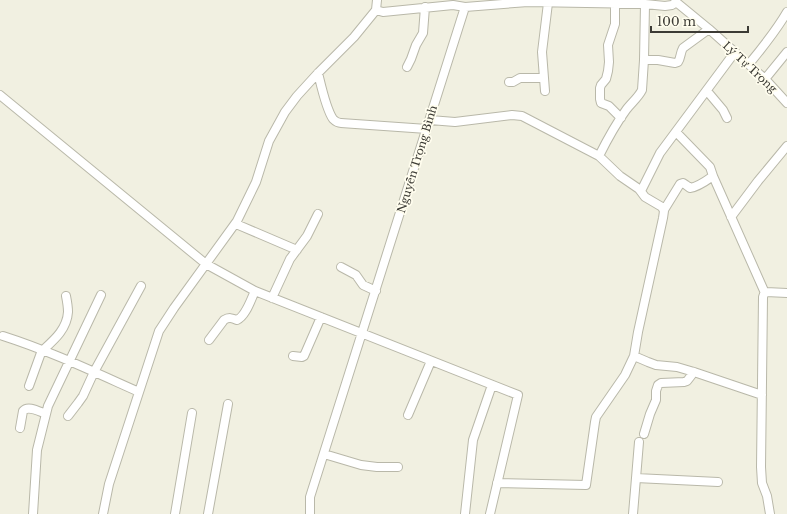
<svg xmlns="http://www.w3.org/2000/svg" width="787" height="514" font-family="'Libre Baskerville',serif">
  <rect width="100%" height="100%" fill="#f1f0e1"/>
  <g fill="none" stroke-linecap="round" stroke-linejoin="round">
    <defs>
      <path id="minor" d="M676,2L709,29L765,79L787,103
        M615,4V24L608,45L609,62L608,71L606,79L601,85L600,88V99L601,103L609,106L621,118
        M376,10L383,12L453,5L465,7
        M644,60H658L675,63L678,62C681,58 680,53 683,48L709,29
        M749,64C763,47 776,31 787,12
        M407,67L411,59L416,45L423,33L425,7
        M318,73C321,85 326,109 333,119C335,121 338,123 341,123L427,129
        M765,79L787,52
        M509,82H513L520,78H544
        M545,91L542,52L548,3
        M707,91L723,110L727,118
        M0,95L206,264L255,291L518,395L490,514
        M430,120L455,122L512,115L522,116L599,156L620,176L639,189L645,197L662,207L664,211L663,218L638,332L634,356L625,375L596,417L595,422L586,485L497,483
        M676,132L710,167L713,176L765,293
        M599,156C607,140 615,125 626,110C631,103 638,98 642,90L644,60L645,4
        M641,191L660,153L735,52
        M664,210L680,184L683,183L686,185L690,188C698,187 706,181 713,176
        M731,217L758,181L787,146
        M236,224L297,250
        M341,267L356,275L363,285L376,291
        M272,298L290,259L307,236L318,214
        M3,336C50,351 94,372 139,392
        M209,340L224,320C229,317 232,318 237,320C246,316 251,299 255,291
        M43,350C54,340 67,329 68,312C68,307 67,301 66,296
        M293,356L302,357L304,356L321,317
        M634,356L648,362L656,365L677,367L694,372L762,395
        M29,386L42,350
        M408,415L431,361
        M68,416L78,403L83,396L94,372L141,286
        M20,428L23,411C28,405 38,411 46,414
        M644,434L650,414L656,400V391L658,385L661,383L684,382L687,381L694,372
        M324,454L361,465L377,467H398
        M636,478L718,482
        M33,514L37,450L48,406L101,295
        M103,514L109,484L159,331L174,308L237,221L256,182L269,141L285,112L297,96L318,73L354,37L376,10L377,0
        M175,514L192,413
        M208,514L228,404
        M310,514V497L465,7L528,2L645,4L665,6L672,5L676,2
        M465,514L473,440L492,385
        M633,514L639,442
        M770,514L767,496L762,483L761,467L763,297L764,294L766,292L787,293"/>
    </defs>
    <use href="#minor" stroke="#b9b8a9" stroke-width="10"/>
    <use href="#minor" stroke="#fff" stroke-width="8"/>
  </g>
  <g text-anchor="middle" stroke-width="3.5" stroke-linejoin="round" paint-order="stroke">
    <g font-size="11" fill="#3c3b35" stroke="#fffdee">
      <text transform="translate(750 67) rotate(43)" y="4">Lý Tự Trọng</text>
      <text transform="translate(417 159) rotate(-73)" y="4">Nguyễn Trọng Bình</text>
    </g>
  </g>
  <path d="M651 26v6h97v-6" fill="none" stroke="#3c3b35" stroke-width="2"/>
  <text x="657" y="26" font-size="12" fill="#3c3b35" stroke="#fffdee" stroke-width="3" paint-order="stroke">100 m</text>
</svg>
